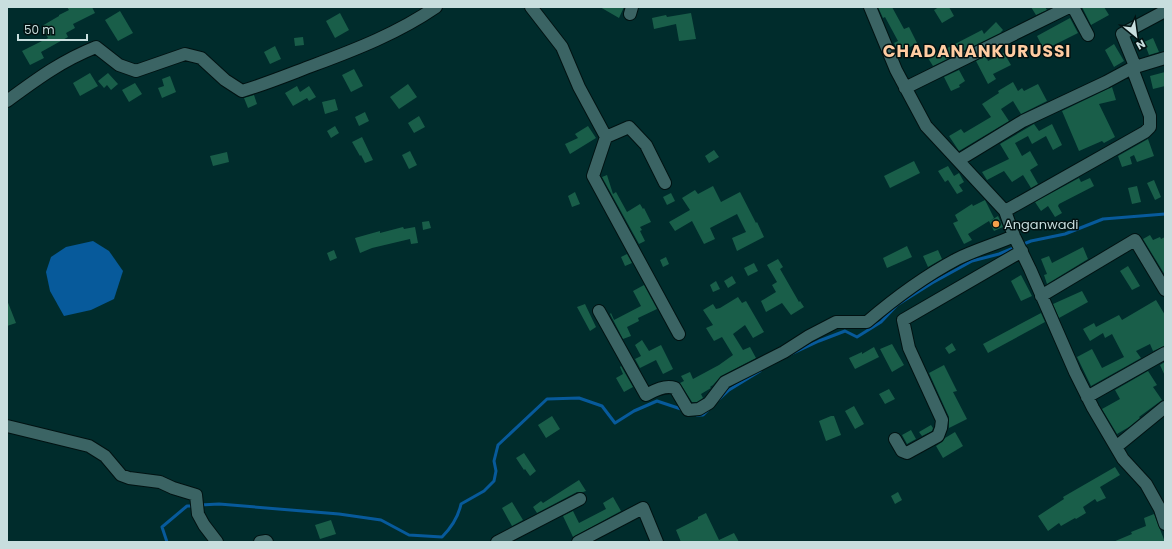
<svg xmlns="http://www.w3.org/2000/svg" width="1172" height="549" font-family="Poppins,sans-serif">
  <rect width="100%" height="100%" fill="#002c2c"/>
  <path fill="#075a9b" d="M93,241L109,251L123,271L114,299L91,310L64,316L50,291L46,272L51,257L66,247Z"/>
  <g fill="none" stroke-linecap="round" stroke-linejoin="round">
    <path stroke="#075a9b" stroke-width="3" d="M1021,245L1031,241L1065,234L1103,219L1165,214
      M789,355L819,341L845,331L857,337L881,322L897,305L932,283L972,261L999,254L1016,247
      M717,401L729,390L760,371
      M697,415H703L709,409
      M200,505L219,504L339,514L381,520L409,535L442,537C452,527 458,518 461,504L484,491L494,481L496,471L494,461L498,445L547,399L579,398L602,406L615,423L634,411L657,401L681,409
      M167,542L162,527L187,506H194"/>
  </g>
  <path fill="#195e49" d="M67,7H92L95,13L73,24L75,28L66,33L68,37L41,52L44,58L30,65L22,51L48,38L42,26L59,16V15L69,10Z
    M600,7H624L619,18Z
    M878,7H892L904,29L909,27L917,43L899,53L894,43L898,41L885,17L883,18Z
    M939,7H949L954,16L942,23L934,10Z
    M1031,7H1045L1047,10L1036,15Z
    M1082,7H1104L1109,15L1091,25Z
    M120,11L133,33L118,41L105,20Z
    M340,13L349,30L335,38L326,21Z
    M691,13L696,39L679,41L676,24L654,29L652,18L666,15L667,17Z
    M1070,18L1078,33L1044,50L1037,36Z
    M996,22L1003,30L1000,33L933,66L928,58L982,30L984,34Z
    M303,37L304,45L295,46L294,38Z
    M1153,38L1159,52L1149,55L1144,42Z
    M1114,44L1124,61L1114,67L1105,50Z
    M275,46L281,59L270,64L264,52Z
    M1004,53L1011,65L993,74L996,79L988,84L976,61L986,56L988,61Z
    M354,69L363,86L351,92L342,75Z
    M959,70L965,81L959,85L960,87L951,91L944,77Z
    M1165,72V86L1153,89L1150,76Z
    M90,73L98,86L80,96L73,83Z
    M108,73L118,84L111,90L107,85L104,88L98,81Z
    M170,76L176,92L162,98L158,88L164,86L162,79Z
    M1013,82L1018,91L1022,88L1024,91L1038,84L1047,101L1021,114L1013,101L1001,109L1009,121L959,151L949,136L961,129L964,133L991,117L982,104L999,93L998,91Z
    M135,83L142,94L129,102L122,90Z
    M408,84L417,97L399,109L390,97Z
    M297,86L300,92L309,86L316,97L309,101L307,98L293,106L285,93Z
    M1112,87L1116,100L1099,104L1115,137L1104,143L1102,141L1079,151L1062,111Z
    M254,95L257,104L248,108L244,98Z
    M335,99L338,110L325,114L322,102Z
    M365,112L369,121L359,126L355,117Z
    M419,116L425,127L414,133L408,123Z
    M1034,124L1039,131L1052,124L1062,145L1053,150L1046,136L1032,144L1028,136L1015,143L1022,156L1030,151L1038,165L1030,170L1038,184L1031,188L1023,175L1012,182L1004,171L987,180L982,172L1009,159L1000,144Z
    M335,126L339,133L331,138L327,131Z
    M588,126L596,138L570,154L565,144L578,138L575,134Z
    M362,137L373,160L365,163L361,155L360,156L352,142Z
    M1148,139L1154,156L1137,162L1134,155L1130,157L1132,164L1122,167L1118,156Z
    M714,150L719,157L709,163L705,156Z
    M410,151L417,165L409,169L402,155Z
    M227,152L229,162L213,166L210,156Z
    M914,161L920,173L890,188L884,176Z
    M948,166L954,176L959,173L964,182L959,185L963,191L957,194L948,180L945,182L938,171Z
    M607,175L613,194L616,192L627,212L640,204L643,209L644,208L651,222L640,227L642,230L640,231L645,241L639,244L602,177Z
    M1079,178L1081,182L1090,178L1094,186L1059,204L1058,206L1062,213L1055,217L1048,206L1041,211L1035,202Z
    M1154,180L1161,197L1155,200L1147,183Z
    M713,186L721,202L740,192L756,223L757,222L764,237L737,251L732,238L746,232L737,214L710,228L715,239L704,244L692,221L675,231L669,222L690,210L682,198L695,190L698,194Z
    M1137,186L1141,202L1132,204L1128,188Z
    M575,192L580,204L572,207L568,196Z
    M671,193L675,201L667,205L663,197Z
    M985,200L994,218L990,221L998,216L1003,227L994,231L989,221L968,234L972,240L964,244L953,223L958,221L955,215L972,204L973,206Z
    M429,221L431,228L423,230L422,222Z
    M403,227L404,229L415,227L418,243L411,244L410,239L372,248L360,253L355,238L380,231V233Z
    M1150,235L1153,240L1160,237L1161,239L1165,237V275L1143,239Z
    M907,246L912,257L887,268L883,258Z
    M1083,247L1088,259L1047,284L1044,275L1047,274L1041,259L1049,256L1052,263Z
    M334,250L337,258L330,261L327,253Z
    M938,250L942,259L928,267L923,256Z
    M627,254L632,263L625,266L621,257Z
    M666,257L669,264L663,267L660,260Z
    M778,259L783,267L780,269L799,302L800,301L804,307L791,315L782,303L766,312L761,301L776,292L772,285L777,282L767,265Z
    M754,263L758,271L748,276L744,268Z
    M1128,266L1140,286L1132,290L1120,271Z
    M1021,275L1032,296L1021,301L1011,281Z
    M732,276L736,283L728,288L724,281Z
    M716,281L720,289L713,292L710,285Z
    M644,285L657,309L638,318L639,321L627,327L631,336L623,339L610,314L611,313L614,320L641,306L633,291Z
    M1082,291L1088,302L1059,318L1053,304Z
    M738,297L742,303L746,301L764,332L753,338L745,325L733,334L743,350L750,347L756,358L721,376L713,385L710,387L711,388L701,394L703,398L697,402H692L680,383L684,381L681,376L690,372L693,379L719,365L733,355L722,337L714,341L706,328L713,325L703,310L713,304L716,309L720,308Z
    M7,300L16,323L7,326Z
    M1156,300L1165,315V346L1153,351L1150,344L1136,351L1141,358L1091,386L1077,357L1092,349L1102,368L1124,357L1112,334L1105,338L1103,333L1090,341L1083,329L1094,323L1096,327L1119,315L1122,320Z
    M585,304L596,327L590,331L577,307Z
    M1041,313L1045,322L988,353L983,344Z
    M642,340L649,351L661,345L673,369L663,374L656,360L640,368L635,359L641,356L635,345Z
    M952,343L956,350L949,354L945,348Z
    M892,344L904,365L892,372L880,349Z
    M874,347L879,357L855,369L849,358L862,352V354Z
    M1165,362V376L1160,365Z
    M944,365L957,391L953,392L967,419L949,428V417L929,373Z
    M621,366L633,387L624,392L616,378L623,374L620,367Z
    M1148,371L1157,385L1153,387L1162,400L1139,417L1140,418L1129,427L1117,434L1102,409L1120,399L1115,390Z
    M889,389L895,399L885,404L879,394Z
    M854,406L864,424L855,429L845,411Z
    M552,416L560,429L546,438L538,425Z
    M831,416H834L841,435L826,441L819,421Z
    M931,425L933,428L932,431L922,436L919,432Z
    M911,430L916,439L907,444L902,435Z
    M955,432L963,446L943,458L936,446L942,442L945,438Z
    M524,453L536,471L530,476L525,469L524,470L516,458Z
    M1115,467L1120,475L1100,487L1106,498L1097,502L1095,499L1083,507L1086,513L1076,519L1075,518L1061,526L1059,523L1048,531L1038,516L1064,499L1063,497Z
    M579,480L586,491L583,492H577L537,513L533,507L541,501L543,503Z
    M898,492L902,500L895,504L891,496Z
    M613,497L621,511L573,537L563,516L573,511L579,523L606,509L603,503Z
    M512,502L523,520L512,526L502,508Z
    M706,513L719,540L734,533L739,542H681L676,530L698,519V517Z
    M1154,514L1165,542H1113L1132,534L1131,532L1146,526L1144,518Z
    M331,520L336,534L320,539L315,525Z"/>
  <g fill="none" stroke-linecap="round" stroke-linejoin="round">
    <defs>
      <path id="minor" d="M531,7L562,47L579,87L606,137L629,127L646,145L665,183
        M870,7L896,70L926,126L1005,211L1014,236L1030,269L1075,372L1093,408L1123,459L1146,484L1160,509L1165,524
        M1073,7L1088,35
        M630,14L632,7
        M1135,66L1122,34L1165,11
        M1132,68L1165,58
        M905,88L1069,7
        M7,101C37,79 61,61 96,47L119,65L136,71L185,54L201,58L225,80L242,91C266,84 290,74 314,65C357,49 398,33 436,7
        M606,137L593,176L679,334
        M959,160L1023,121L1106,82L1132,68L1150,116V127L1145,132L1005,211
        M1041,296L1135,240L1165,290
        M599,311L646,395C655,390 665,385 675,388L688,410L699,409L709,403L725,382L784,352L809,336L836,322H867C895,298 925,276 957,259C975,250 996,244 1014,236
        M1087,397L1165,353
        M7,426L89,446L105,456L121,475L129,478L160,482L173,488L196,495L198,514L204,525L217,542
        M895,439L902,451L907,453L938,436L941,428L942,420L909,348L903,320L1022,251
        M1116,447L1165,407
        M260,542L266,541L267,542
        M497,542L580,499
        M578,542L643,508L657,542"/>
    </defs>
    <use href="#minor" stroke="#001212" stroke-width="14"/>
    <use href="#minor" stroke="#3b6464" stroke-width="12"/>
  </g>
  <circle fill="#f8a04b" stroke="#021111" stroke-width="1.5" cx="996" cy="224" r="4"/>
  <g text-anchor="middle" stroke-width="3" stroke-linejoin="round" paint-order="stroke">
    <g font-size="13" fill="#c8dede" stroke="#021111" text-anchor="start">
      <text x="1004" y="229">Anganwadi</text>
    </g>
    <g font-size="17" font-weight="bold" letter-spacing="1" fill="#ffcca2" stroke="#021111">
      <text x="977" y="57">CHADANANKURUSSI</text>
    </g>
  </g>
  <rect width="1172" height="549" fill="none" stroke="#c8dede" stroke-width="16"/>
  <g transform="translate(1136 36) rotate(151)" stroke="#021111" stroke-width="3" paint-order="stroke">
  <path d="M0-3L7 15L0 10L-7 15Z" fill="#c8dede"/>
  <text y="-6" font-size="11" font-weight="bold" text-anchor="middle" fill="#c8dede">N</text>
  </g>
  <path d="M18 34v6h69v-6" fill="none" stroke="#c8dede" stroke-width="2"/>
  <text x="24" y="34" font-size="12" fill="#c8dede" stroke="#021111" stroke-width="3" paint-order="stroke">50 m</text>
</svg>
